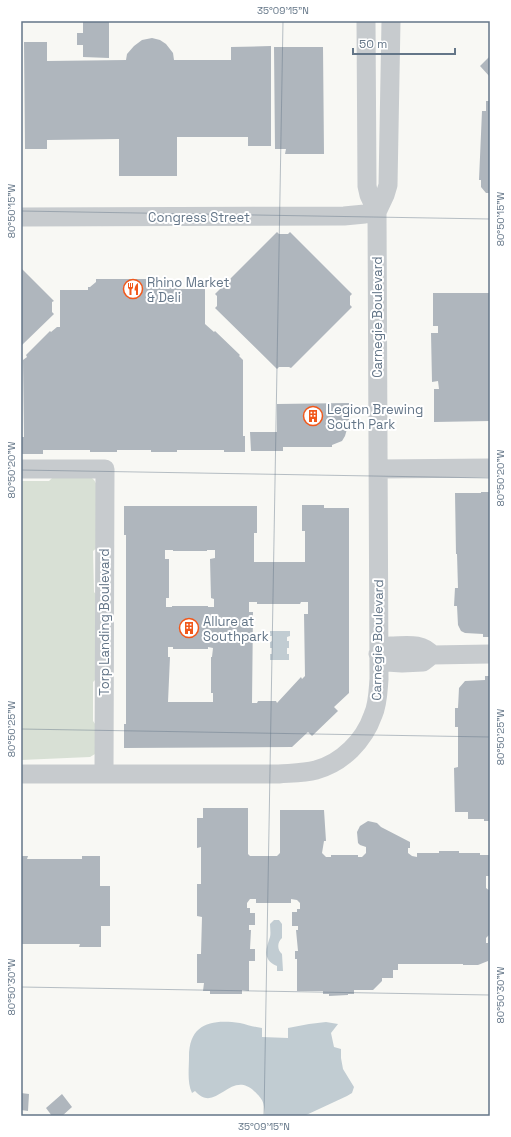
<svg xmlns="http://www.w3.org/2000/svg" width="511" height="1137" font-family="'Space Grotesk',sans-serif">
  <rect width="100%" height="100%" fill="#f8f8f4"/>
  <path fill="#d8e0d5" d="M54,476L91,477L94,480L97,485L99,546L93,551L94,592L98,597V677L93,682V721L98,728L95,754L90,757L21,760V481H49Z"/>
  <path fill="#c1ccd2" d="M270,631H290V636L287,637V641H289V648H287V654H289V660H270V654H272V648H270V642L272,641V636H270Z
    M274,920H279L282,924V938C277,942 277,950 282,954L283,971H277V966C262,960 266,949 270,937C271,933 270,928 270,924Z
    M326,1022L338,1024L331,1033L334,1047L341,1049V1058L343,1069L354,1087L352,1093L347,1096L304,1116H265C264,1103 264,1100 254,1091C230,1069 216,1115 195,1091L192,1093C187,1083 189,1068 189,1057C189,1023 212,1019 240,1023C248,1025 254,1027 262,1028V1037L288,1038V1028L309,1024Z"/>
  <path fill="#afb6bd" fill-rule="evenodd" d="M83,21H109V58L83,57V45H77V33H83Z
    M152,38L160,40L166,44L173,53L174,60H231V47L271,46V146H248V137H177V176H119V139L47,140V149H25L24,42H47V61L126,60L127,54L134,46L142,40Z
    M274,47H323L324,154H285L286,149H275Z
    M490,56V77L480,66Z
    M486,101H490V193H486L481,187V180H479L482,111H486Z
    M277,232L279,234H288L290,232L352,294L350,296V305L352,307L291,368L289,367H279L277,369L215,308L217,306V296L215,294Z
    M21,268L54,301L52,302V312L54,314L21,346Z
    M96,279H171V281L177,287H179V289H205V324L214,332L215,331L240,355L239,356L243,360V436H245V452H224V450H177V452H151V450H117V452H90V450H43V454H21V437H24L23,360L27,357L26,355L50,331L51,332L57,327H60V290H88V287H90L96,282Z
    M433,293H490V421L434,422V389H439L438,381L432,382L431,333H438V326H433Z
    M349,403V429H347L345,436L342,441L332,445V447H283V451H251L250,432H277V404Z
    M481,492H490V637H483V634L465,633L461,631L458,625L457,606H454L455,588H458L457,554H456L455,493H481Z
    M302,505H324V508H349V693L334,707L338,711L312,736L308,732L292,747L124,748V724H126V535H124V506H257V533H254V562H305V531H302ZM165,550H173V551H207V550H215V558L210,559L211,598L214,599V607H208V606H172V607H166V598H169V559H165ZM249,602H257V604H300L301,602H308V614H304L305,676L302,679L301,677L277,703L276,701H258L257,703H252L253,612H249ZM168,647H173V649H208V647L213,648L212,657H211V693H213V702H168L170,657H168Z
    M485,676H490V821H484V819H468V812H455L454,768L458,767V727H455V708H458L459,688L465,681L485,680Z
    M203,808H248V854L250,856H277L280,853V810H324L326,841H324L322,853L326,857H331V855H358V857H362L366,853V847L360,845L358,843L357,832L360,826L368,821L377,823L381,827L410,842V848H408V853L412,856L417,857V853H439V851H459V853H480V855H490V876H486V888L490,891V934L486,938V943H488V961L478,965H463V964H398V970H393V978H382V981L373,990H354V994H348V995L329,996V994H323V991H297V959H295V951H298L296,930H298V926H292V912H297V909H300V903L297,900L291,899V903H256V899H250L247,903V908H250V913H255V925H249V930H251L250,949H255V961H249V991L242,990V994H210V991H203L204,983H197V954H201L202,917L197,916V884H201V847L197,848V818H203Z
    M21,856H28L27,859H82V856H100V886H110V926H101V947H79L80,944H21Z
    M21,1093L29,1094L28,1111L21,1110Z
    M62,1094L72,1107L62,1116H52L46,1108Z"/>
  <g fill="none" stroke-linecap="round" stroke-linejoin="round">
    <path stroke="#c7cbce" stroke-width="19" d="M366,21L367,186L369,195L377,212L385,195L388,185L391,21
      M21,217L344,216L365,214L377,212L379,679C378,691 378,704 373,715C364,741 342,763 316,770C304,773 291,773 279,774H21
      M21,469H105L104,774
      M378,469L490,468
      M390,646C405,646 422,642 432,655L423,662L402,663L387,662L378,654L383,649Z
      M432,655L490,654"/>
  </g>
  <path fill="none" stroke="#647688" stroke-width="1" stroke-opacity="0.45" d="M21,211L490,219M21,470L490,478M21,729L490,737M21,987L490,995M264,1116L283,21"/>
  <defs>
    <symbol id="restaurant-ring" viewBox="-11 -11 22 22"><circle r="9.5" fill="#fff" stroke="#f1581b" stroke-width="1.5"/><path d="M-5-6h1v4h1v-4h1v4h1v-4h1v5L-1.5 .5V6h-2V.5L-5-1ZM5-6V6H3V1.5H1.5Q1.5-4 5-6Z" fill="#f1581b"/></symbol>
    <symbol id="building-ring" viewBox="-11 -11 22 22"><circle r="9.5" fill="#fff" stroke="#f1581b" stroke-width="1.5"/><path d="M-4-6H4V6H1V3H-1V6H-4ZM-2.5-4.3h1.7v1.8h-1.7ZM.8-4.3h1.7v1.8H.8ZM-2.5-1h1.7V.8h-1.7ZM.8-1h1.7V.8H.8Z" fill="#f1581b"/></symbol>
  </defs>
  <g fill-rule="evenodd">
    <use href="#restaurant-ring" x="122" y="278" width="22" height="22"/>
    <use href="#building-ring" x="302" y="405" width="22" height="22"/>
    <use href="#building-ring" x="178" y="617" width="22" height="22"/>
  </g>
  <g text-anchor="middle" stroke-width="4" stroke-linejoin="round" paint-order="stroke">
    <g font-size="13" fill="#647688" stroke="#fff">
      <text x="199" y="222">Congress Street</text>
      <text transform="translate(377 317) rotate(-90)" y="5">Carnegie Boulevard</text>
      <text transform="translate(104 622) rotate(-90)" y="5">Torp Landing Boulevard</text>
      <text transform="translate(377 640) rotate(-89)" y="5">Carnegie Boulevard</text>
    </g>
    <g font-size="13" fill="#647688" stroke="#fff" text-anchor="start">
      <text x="147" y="287">Rhino Market<tspan x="147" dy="15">&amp; Deli</tspan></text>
      <text x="327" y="414">Legion Brewing<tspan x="327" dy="15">South Park</tspan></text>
      <text x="203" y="626">Allure at<tspan x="203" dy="15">Southpark</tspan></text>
    </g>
  </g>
  <rect width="511" height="1137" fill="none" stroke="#ffffff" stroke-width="44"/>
  <path d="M353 48v6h102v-6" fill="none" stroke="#647688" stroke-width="2"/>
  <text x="359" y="48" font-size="12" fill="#647688" stroke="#ffffff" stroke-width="3" paint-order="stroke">50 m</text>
  <rect x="22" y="22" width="467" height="1093" fill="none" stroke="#647688" stroke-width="1.5"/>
  <g font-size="10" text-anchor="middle" fill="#647688">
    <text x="283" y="14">35°09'15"N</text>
    <text transform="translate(11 211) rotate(-90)" y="4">80°50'15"W</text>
    <text transform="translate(500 219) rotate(-90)" y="4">80°50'15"W</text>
    <text transform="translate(11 470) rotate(-90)" y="4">80°50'20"W</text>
    <text transform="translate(500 478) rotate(-90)" y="4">80°50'20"W</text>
    <text transform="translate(11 729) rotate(-90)" y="4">80°50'25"W</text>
    <text transform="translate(500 737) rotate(-90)" y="4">80°50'25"W</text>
    <text transform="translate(11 987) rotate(-90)" y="4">80°50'30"W</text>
    <text transform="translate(500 995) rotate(-90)" y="4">80°50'30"W</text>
    <text x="264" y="1130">35°09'15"N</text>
  </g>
</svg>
